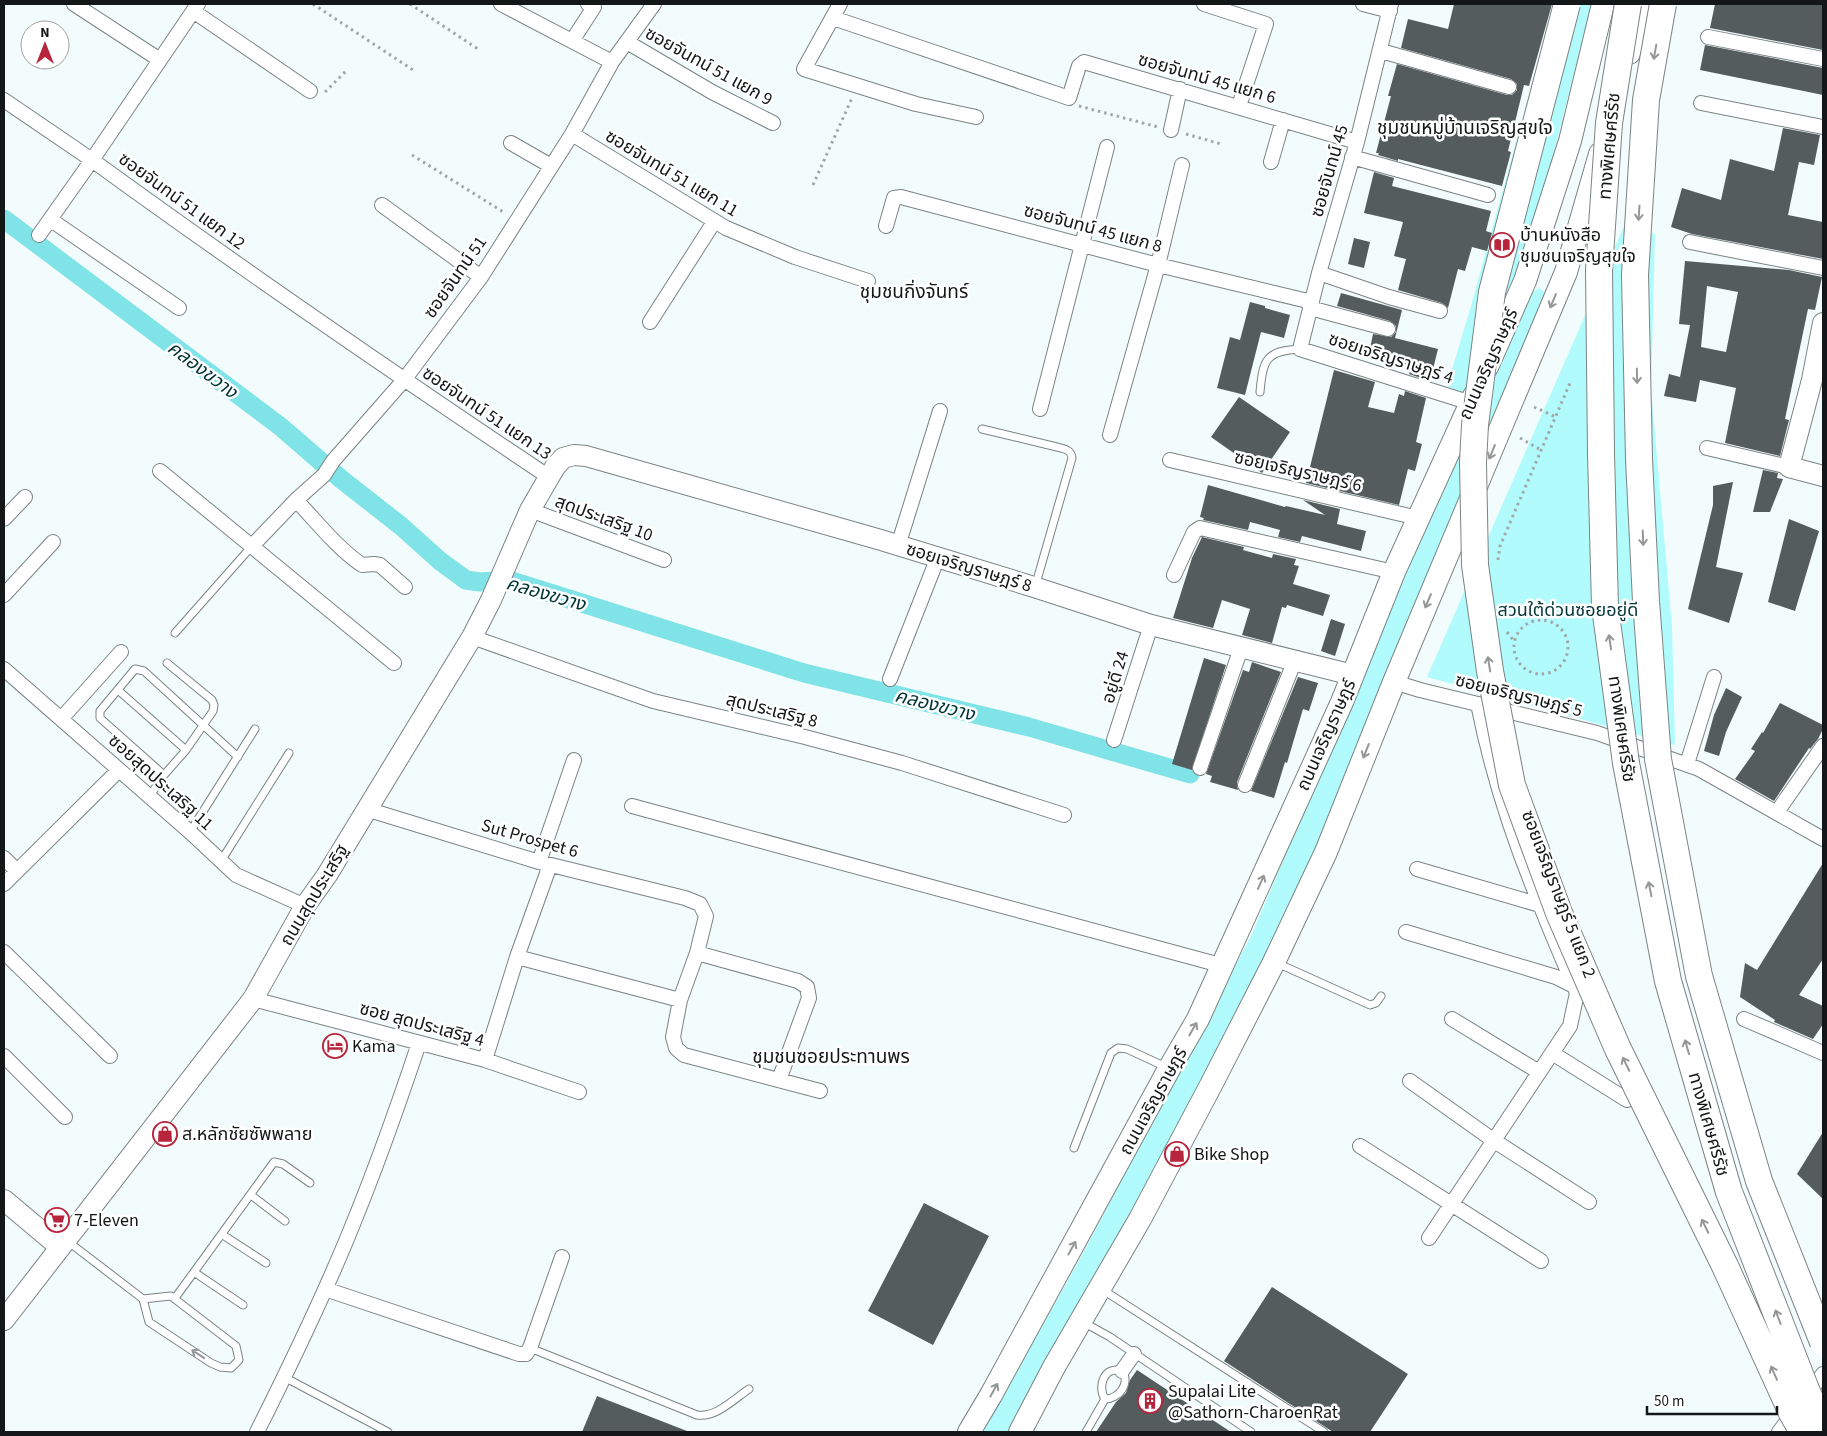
<svg xmlns="http://www.w3.org/2000/svg" width="1827" height="1436" font-family="'Source Sans 3','Noto Sans Thai',sans-serif">
  <rect width="100%" height="100%" fill="#f3fcfc"/>
  <path fill="#b1fbfd" d="M1554,4H1592L1533,233L1465,395L1447,386L1471,306Z
    M1625,224L1655,234L1651,390L1672,626L1675,745L1427,677Z
    M1539,288L1545,293L1295,899L1164,1153L1008,1432H982L1075,1268L1252,934L1357,686L1523,310L1531,293Z"/>
  <g fill="none" stroke-linecap="round" stroke-linejoin="round">
    <path stroke="#7fe3e7" stroke-width="19" d="M4,219L281,427L341,479L401,526L440,561L466,580L480,582L509,580L804,673L1029,727L1190,774"/>
  </g>
  <path fill="#555c5d" fill-rule="evenodd" d="M1454,4H1552L1529,86L1524,85L1508,151L1511,152L1502,186L1398,159V161L1378,155L1379,153H1376L1391,96H1388L1397,64L1507,95H1512L1517,90V84L1511,79L1401,48L1408,19L1448,29Z
    M1715,4H1823V50L1710,28Z
    M1705,45L1823,68V95L1700,70Z
    M1783,128L1820,135L1814,165L1799,162L1788,215L1823,222V259L1692,234L1671,227L1682,188L1721,200L1730,159L1774,171Z
    M1374,172L1394,178L1392,186L1491,211L1486,231L1492,233L1487,251L1472,247L1465,271L1458,269L1448,308L1442,303L1398,290L1406,259L1394,256L1403,222L1364,213Z
    M1354,238L1370,242L1364,268L1348,264Z
    M1685,261L1789,270L1822,277L1815,310L1808,309L1785,419L1789,420L1780,456L1725,443L1736,388L1700,380L1696,402L1664,396L1669,374L1680,377L1690,325L1679,324ZM1707,286L1738,292L1726,352L1701,347Z
    M1341,293L1402,310L1395,338L1438,349L1430,381L1409,374L1411,369L1368,358L1373,334L1391,337L1396,332V326L1390,321L1337,306Z
    M1250,302L1265,306V308L1290,315L1284,338L1261,332L1245,395L1217,388L1230,337L1240,340Z
    M1334,370L1375,382L1368,407L1394,413L1399,394L1404,396L1405,391L1426,398L1416,442L1422,444L1415,471L1408,469L1399,505L1306,483Z
    M1239,397L1290,432L1262,473L1211,437Z
    M1763,470L1778,473L1777,478L1783,479L1770,512H1753Z
    M1733,482L1716,567L1743,573L1729,623L1688,609L1713,505V486Z
    M1208,485L1285,507L1286,506L1325,515L1303,500L1340,509L1337,524L1366,531L1361,551L1302,536L1300,542L1278,537L1280,530L1250,522L1248,530L1203,520L1204,518L1200,517Z
    M1789,519L1819,531L1795,611L1768,602Z
    M1202,537L1244,547L1243,550L1272,558L1273,554L1296,559L1294,565L1299,566L1293,584L1330,595L1323,616L1287,605L1286,608L1282,607L1272,643L1242,635L1250,609L1222,600L1213,628L1173,618L1192,558Z
    M1331,619L1345,624L1335,656L1321,651Z
    M1204,658L1226,665L1192,770L1172,764Z
    M1252,662L1281,672L1237,782L1238,790L1210,782L1212,776L1206,774L1243,670L1249,672Z
    M1298,677L1318,683L1309,711L1303,709L1287,763L1285,762L1274,798L1251,791Z
    M1726,688L1742,697L1726,732L1719,756L1704,751L1714,715Z
    M1780,703L1823,725V729L1818,739L1810,749L1809,748L1774,801L1735,779L1755,751L1751,749L1762,732L1763,733Z
    M1823,863V959L1799,995L1823,1006V1024L1813,1039L1774,1022L1775,1020L1740,997L1745,963L1757,970Z
    M1823,1132V1199L1797,1174Z
    M924,1203L989,1236L933,1345L868,1311Z
    M1272,1287L1408,1374L1370,1432H1333L1224,1361Z
    M1137,1370L1231,1432H1096L1116,1402L1126,1393L1130,1380Z
    M597,1396L687,1431L686,1432H582Z"/>
  <g fill="none" stroke-linecap="round" stroke-linejoin="round">
    <defs>
      <path id="lane" d="M1260,392C1263,359 1266,351 1300,349
        M982,429L1057,447C1064,449 1071,449 1072,458L1035,587
        M175,633L252,546
        M118,690L186,750
        M164,775L100,718V711L135,669L144,671L238,757
        M149,797L164,775L186,750L213,711L214,705L212,700L167,663
        M190,832L255,729
        M221,861L289,753
        M1277,963L1370,1005L1376,1003L1381,996
        M1074,1148L1111,1053L1118,1048L1127,1049L1166,1067
        M251,1195L285,1221
        M223,1235L266,1263
        M66,1240L143,1299L149,1322L211,1363L220,1367L231,1368L239,1360L236,1346L171,1296L143,1299
        M194,1272L274,1162L283,1164L310,1183
        M1103,1290L1324,1432
        M175,1298L194,1272L243,1305
        M1083,1322L1110,1337L1251,1432
        M530,1348L697,1415C716,1418 734,1399 749,1389
        M284,1377L388,1432
        M1086,1432L1105,1399C1119,1399 1131,1383 1122,1371C1104,1365 1097,1387 1105,1399"/>
      <path id="street" d="M74,4L160,60
        M198,4L92,160C242,269 395,374 549,477
        M501,4L612,62
        M840,4L804,69L916,104L976,117
        M1204,4L1266,24L1239,106
        M1363,4L1390,11
        M1391,4L1357,142L1319,273L1300,349L1471,403
        M193,11L310,91
        M833,18L1069,98L1079,66L1084,62L1357,142
        M1708,37L1823,59
        M572,41L594,7L588,4
        M627,42L712,92L773,123
        M1381,51L1509,87
        M4,100L92,160L39,235
        M1701,103L1823,127
        M1171,130L1180,89
        M572,134L726,228L795,257L868,281
        M511,143L551,166
        M1352,157L1488,195
        M1271,162L1283,120
        M382,205L481,277
        M51,220L179,308
        M886,226L894,198L901,197L1158,265L1312,302
        M1690,242L1823,268
        M1319,273L1389,297L1440,311
        M1310,308L1388,329
        M650,322L714,222
        M1040,409L1107,147
        M1110,435L1158,265L1182,165
        M1707,448L1789,467
        M1170,460L1418,518
        M160,471L394,663
        M296,500C317,522 337,548 362,565L374,564L380,565L405,587
        M530,510L664,560
        M4,519L25,497
        M252,546L296,500L324,475L333,461L404,380L481,277L572,134L612,62L654,4
        M898,546L940,411
        M1174,575L1194,532L1200,528L1394,572
        M4,595L53,542
        M472,637L653,701L805,737L902,763L1064,815
        M4,669L190,832L236,875L305,906
        M890,679L938,557
        M1394,682L1420,690L1597,733L1699,769L1823,839
        M61,719L121,652
        M1114,740L1151,625
        M1687,764L1714,677
        M1200,768L1241,648
        M1245,785L1295,660
        M632,806L1224,966
        M366,809L539,862L685,898L700,904L706,916L697,953L680,1000L673,1037L676,1048L684,1055L820,1091
        M1777,812L1823,746
        M4,858L17,871
        M539,862L574,760
        M1417,869L1540,905
        M4,884L119,770
        M1406,932L1556,977L1574,986
        M4,952L110,1056
        M697,953L798,981L807,987L809,998L779,1080
        M517,957L680,1000
        M253,999L485,1060L579,1092
        M1452,1019L1539,1072
        M1744,1019L1823,1053
        M1552,1053L1627,1100
        M4,1056L65,1117
        M485,1060L517,957L550,865
        M1410,1081L1493,1140L1589,1202
        M1360,1146L1541,1261
        M1429,1238L1570,1026L1577,993C1563,960 1549,928 1536,894C1511,833 1491,769 1478,704
        M325,1289L519,1354H526L530,1348L562,1257
        M1122,1371L1134,1354
        M257,1432C290,1366 323,1298 351,1229C376,1168 398,1106 419,1043
        M1779,1432L1823,1374"/>
      <path id="secondary" d="M1823,323L1812,380L1789,467L1823,476
        M4,1200L60,1247
        M4,1320L253,999L305,906L327,875L472,637L491,600L530,510L555,467L563,458L574,455L586,456L881,540L1034,587L1151,625L1353,675"/>
      <path id="primary" d="M1629,53L1644,4
        M1487,367L1525,281L1570,141L1603,4
        M969,1432L991,1395L1169,1069L1198,1019L1342,702L1394,572L1474,396
        M1020,1432L1054,1367L1140,1219L1211,1085L1274,962L1326,852L1394,682L1566,272L1600,154"/>
    </defs>
    <use href="#lane" stroke="#7b8384" stroke-width="9"/>
    <use href="#street" stroke="#7b8384" stroke-width="16"/>
    <use href="#secondary" stroke="#7b8384" stroke-width="22"/>
    <use href="#primary" stroke="#7b8384" stroke-width="24"/>
    <path stroke="#a1a8a8" stroke-width="3" stroke-dasharray="2.5 4" stroke-linecap="butt" d="M313,4L413,70
      M410,4L478,49
      M325,92L348,69
      M1079,106L1158,127
      M1186,134L1221,144
      M412,155L505,213
      M813,185L852,98
      M1534,407L1556,417
      M1520,438L1541,450
      M1498,560L1500,546L1570,383
      M1514 647a27 27 0 1 1 54 0a27 27 0 1 1-54 0Z
      M1507,632L1514,641"/>
    <use href="#lane" stroke="#fff" stroke-width="7"/>
    <use href="#street" stroke="#fff" stroke-width="14"/>
    <use href="#secondary" stroke="#fff" stroke-width="20"/>
    <use href="#primary" stroke="#fff" stroke-width="22"/>
    <defs>
      <path id="highway-bridge" d="M1567,4L1492,292L1475,425L1473,462L1475,565L1490,671L1512,785L1559,913L1618,1049L1725,1266L1792,1413L1803,1432
        M1628,4L1609,123L1599,270L1601,454L1605,607L1626,763L1668,981L1729,1192L1807,1392L1823,1426
        M1663,4L1646,100L1635,275L1639,459L1646,601L1658,759L1699,976L1759,1181L1823,1342"/>
    </defs>
    <use href="#highway-bridge" stroke="#7b8384" stroke-width="28" stroke-linecap="butt"/>
    <use href="#highway-bridge" stroke="#fff" stroke-width="26"/>
  </g>
  <defs><path id="oneway-shaft" d="M-6 0H5M1.5-3L5.5 0L1.5 3" fill="none" stroke-width="1.6" stroke-linecap="round" stroke-linejoin="round" transform="scale(1.25)"/></defs>
  <g stroke="#959797">
    <use href="#oneway-shaft" transform="translate(1655 52) rotate(100)"/>
    <use href="#oneway-shaft" transform="translate(1639 213) rotate(94)"/>
    <use href="#oneway-shaft" transform="translate(1553 301) rotate(113)"/>
    <use href="#oneway-shaft" transform="translate(1637 376) rotate(89)"/>
    <use href="#oneway-shaft" transform="translate(1492 452) rotate(112)"/>
    <use href="#oneway-shaft" transform="translate(1643 538) rotate(88)"/>
    <use href="#oneway-shaft" transform="translate(1428 601) rotate(113)"/>
    <use href="#oneway-shaft" transform="translate(1610 642) rotate(-98)"/>
    <use href="#oneway-shaft" transform="translate(1489 664) rotate(-99)"/>
    <use href="#oneway-shaft" transform="translate(1366 751) rotate(112)"/>
    <use href="#oneway-shaft" transform="translate(1261 882) rotate(-66)"/>
    <use href="#oneway-shaft" transform="translate(1650 889) rotate(-101)"/>
    <use href="#oneway-shaft" transform="translate(1193 1029) rotate(-60)"/>
    <use href="#oneway-shaft" transform="translate(1687 1047) rotate(-106)"/>
    <use href="#oneway-shaft" transform="translate(1626 1064) rotate(-116)"/>
    <use href="#oneway-shaft" transform="translate(1705 1226) rotate(-116)"/>
    <use href="#oneway-shaft" transform="translate(1072 1248) rotate(-61)"/>
    <use href="#oneway-shaft" transform="translate(1778 1317) rotate(-111)"/>
    <use href="#oneway-shaft" transform="translate(198 1354) rotate(-146)"/>
    <use href="#oneway-shaft" transform="translate(1774 1373) rotate(-114)"/>
    <use href="#oneway-shaft" transform="translate(994 1390) rotate(-61)"/>
  </g>
  <defs>
    <symbol id="library-ring" viewBox="-11 -11 22 22"><circle r="9.5" fill="#fff" stroke="#b7253c" stroke-width="1.5"/><path d="M-6-4Q-3-5.5-.7-3.5V5Q-3 3-6 4ZM6-4Q3-5.5 .7-3.5V5Q3 3 6 4Z" fill="#b7253c"/></symbol>
    <symbol id="hotel-ring" viewBox="-11 -11 22 22"><circle r="9.5" fill="#fff" stroke="#b7253c" stroke-width="1.5"/><path d="M-6-4.5h1.5V1H6V5H4.5V3h-9V5H-6ZM-4 0a1.8 1.8 0 1 1 3.6 0ZM.5 0V-2.5h3Q6-2.5 6 0Z" fill="#b7253c"/></symbol>
    <symbol id="shop-ring" viewBox="-11 -11 22 22"><circle r="9.5" fill="#fff" stroke="#b7253c" stroke-width="1.5"/><path d="M-5-2.5h2.3a2.7 3.5 0 0 1 5.4 0H5L5.5 6h-11ZM-1.5-2.5h3a1.5 2.3 0 0 0-3 0Z" fill="#b7253c"/></symbol>
    <symbol id="supermarket-ring" viewBox="-11 -11 22 22"><circle r="9.5" fill="#fff" stroke="#b7253c" stroke-width="1.5"/><path d="M-6-5.5h2.5l.6 2H6L4.5 2H-2.5L-4.4-4H-6ZM-1.5 3.2a1.3 1.3 0 1 0 .1 0ZM3 3.2a1.3 1.3 0 1 0 .1 0Z" fill="#b7253c"/></symbol>
    <symbol id="building-ring" viewBox="-11 -11 22 22"><circle r="9.5" fill="#fff" stroke="#b7253c" stroke-width="1.5"/><path d="M-4-6H4V6H1V3H-1V6H-4ZM-2.5-4.3h1.7v1.8h-1.7ZM.8-4.3h1.7v1.8H.8ZM-2.5-1h1.7V.8h-1.7ZM.8-1h1.7V.8H.8Z" fill="#b7253c"/></symbol>
  </defs>
  <g fill-rule="evenodd">
    <use href="#library-ring" x="1488" y="231" width="28" height="28"/>
    <use href="#hotel-ring" x="321" y="1032" width="28" height="28"/>
    <use href="#shop-ring" x="151" y="1120" width="28" height="28"/>
    <use href="#shop-ring" x="1163" y="1140" width="28" height="28"/>
    <use href="#supermarket-ring" x="43" y="1206" width="28" height="28"/>
    <use href="#building-ring" x="1136" y="1387" width="28" height="28"/>
  </g>
  <g text-anchor="middle" stroke-width="5" stroke-linejoin="round" paint-order="stroke">
    <g font-size="18" fill="#141717" stroke="#fff">
      <text transform="translate(709 66) rotate(29)" y="6">ซอยจันทน์ 51 แยก 9</text>
      <text transform="translate(1207 78) rotate(16)" y="6">ซอยจันทน์ 45 แยก 6</text>
      <text transform="translate(1609 146) rotate(-85)" y="6">ทางพิเศษศรีรัช</text>
      <text transform="translate(1329 171) rotate(-74)" y="6">ซอยจันทน์ 45</text>
      <text transform="translate(672 173) rotate(31)" y="6">ซอยจันทน์ 51 แยก 11</text>
      <text transform="translate(182 201) rotate(36)" y="6">ซอยจันทน์ 51 แยก 12</text>
      <text transform="translate(1093 228) rotate(15)" y="6">ซอยจันทน์ 45 แยก 8</text>
      <text transform="translate(455 277) rotate(-55)" y="6">ซอยจันทน์ 51</text>
      <text transform="translate(1391 358) rotate(18)" y="6">ซอยเจริญราษฎร์ 4</text>
      <text transform="translate(1488 364) rotate(-66)" y="6">ถนนเจริญราษฎร์</text>
      <text transform="translate(487 413) rotate(34)" y="6">ซอยจันทน์ 51 แยก 13</text>
      <text transform="translate(1298 471) rotate(13)" y="6">ซอยเจริญราษฎร์ 6</text>
      <text transform="translate(604 518) rotate(20)" y="6">สุดประเสริฐ 10</text>
      <text transform="translate(969 567) rotate(17)" y="6">ซอยเจริญราษฎร์ 8</text>
      <text transform="translate(1115 677) rotate(-73)" y="6">อยู่ดี 24</text>
      <text transform="translate(1519 695) rotate(14)" y="6">ซอยเจริญราษฎร์ 5</text>
      <text transform="translate(772 710) rotate(14)" y="6">สุดประเสริฐ 8</text>
      <text transform="translate(1622 729) rotate(82)" y="6">ทางพิเศษศรีรัช</text>
      <text transform="translate(1326 735) rotate(-66)" y="6">ถนนเจริญราษฎร์</text>
      <text transform="translate(161 782) rotate(42)" y="6">ซอยสุดประเสริฐ 11</text>
      <text transform="translate(530 838) rotate(16)" y="6">Sut Prospet 6</text>
      <text transform="translate(1559 894) rotate(69)" y="6">ซอยเจริญราษฎร์ 5 แยก 2</text>
      <text transform="translate(314 895) rotate(-59)" y="6">ถนนสุดประเสริฐ</text>
      <text transform="translate(422 1024) rotate(15)" y="6">ซอย สุดประเสริฐ 4</text>
      <text transform="translate(1153 1101) rotate(-61)" y="6">ถนนเจริญราษฎร์</text>
      <text transform="translate(1709 1124) rotate(74)" y="6">ทางพิเศษศรีรัช</text>
    </g>
    <g font-size="18" fill="#141717" stroke="#fff" text-anchor="start">
      <text x="1520" y="241">บ้านหนังสือ<tspan x="1520" dy="21">ชุมชนเจริญสุขใจ</tspan></text>
      <text x="352" y="1052">Kama</text>
      <text x="182" y="1140">ส.หลักชัยซัพพลาย</text>
      <text x="1194" y="1160">Bike Shop</text>
      <text x="74" y="1226">7-Eleven</text>
      <text x="1168" y="1397">Supalai Lite<tspan x="1168" dy="21">@Sathorn-CharoenRat</tspan></text>
    </g>
    <g font-size="18" fill="#043738" stroke="#fff">
      <text x="1568" y="616">สวนใต้ด่วนซอยอยู่ดี</text>
    </g>
    <g font-size="19" fill="#141717" stroke="#fff">
      <text x="1465" y="134">ชุมชนหมู่บ้านเจริญสุขใจ</text>
      <text x="914" y="298">ชุมชนกิ่งจันทร์</text>
      <text x="831" y="1063">ชุมชนซอยประทานพร</text>
    </g>
    <g font-size="19" font-style="italic" fill="#013436" stroke="#fff">
      <text transform="translate(203 369) rotate(37)" y="7">คลองขวาง</text>
      <text transform="translate(546 593) rotate(16)" y="7">คลองขวาง</text>
      <text transform="translate(935 704) rotate(14)" y="7">คลองขวาง</text>
    </g>
  </g>
  <rect width="1827" height="1436" fill="none" stroke="#141717" stroke-width="10"/>
  <g transform="translate(45 45)"><circle r="24" fill="#ffffff" stroke="#a1a2a2"/>
  <path d="M0-4L9 19L0 12L-9 19Z" fill="#b7253c"/>
  <text y="-8" font-size="14" font-weight="bold" text-anchor="middle" fill="#141717">N</text>
  </g>
  <path d="M1647 1406v8h130v-8" fill="none" stroke="#141717" stroke-width="2.5"/>
  <text x="1654" y="1406" font-size="15" fill="#141717" stroke="#ffffff" stroke-width="4" paint-order="stroke">50 m</text>
</svg>
